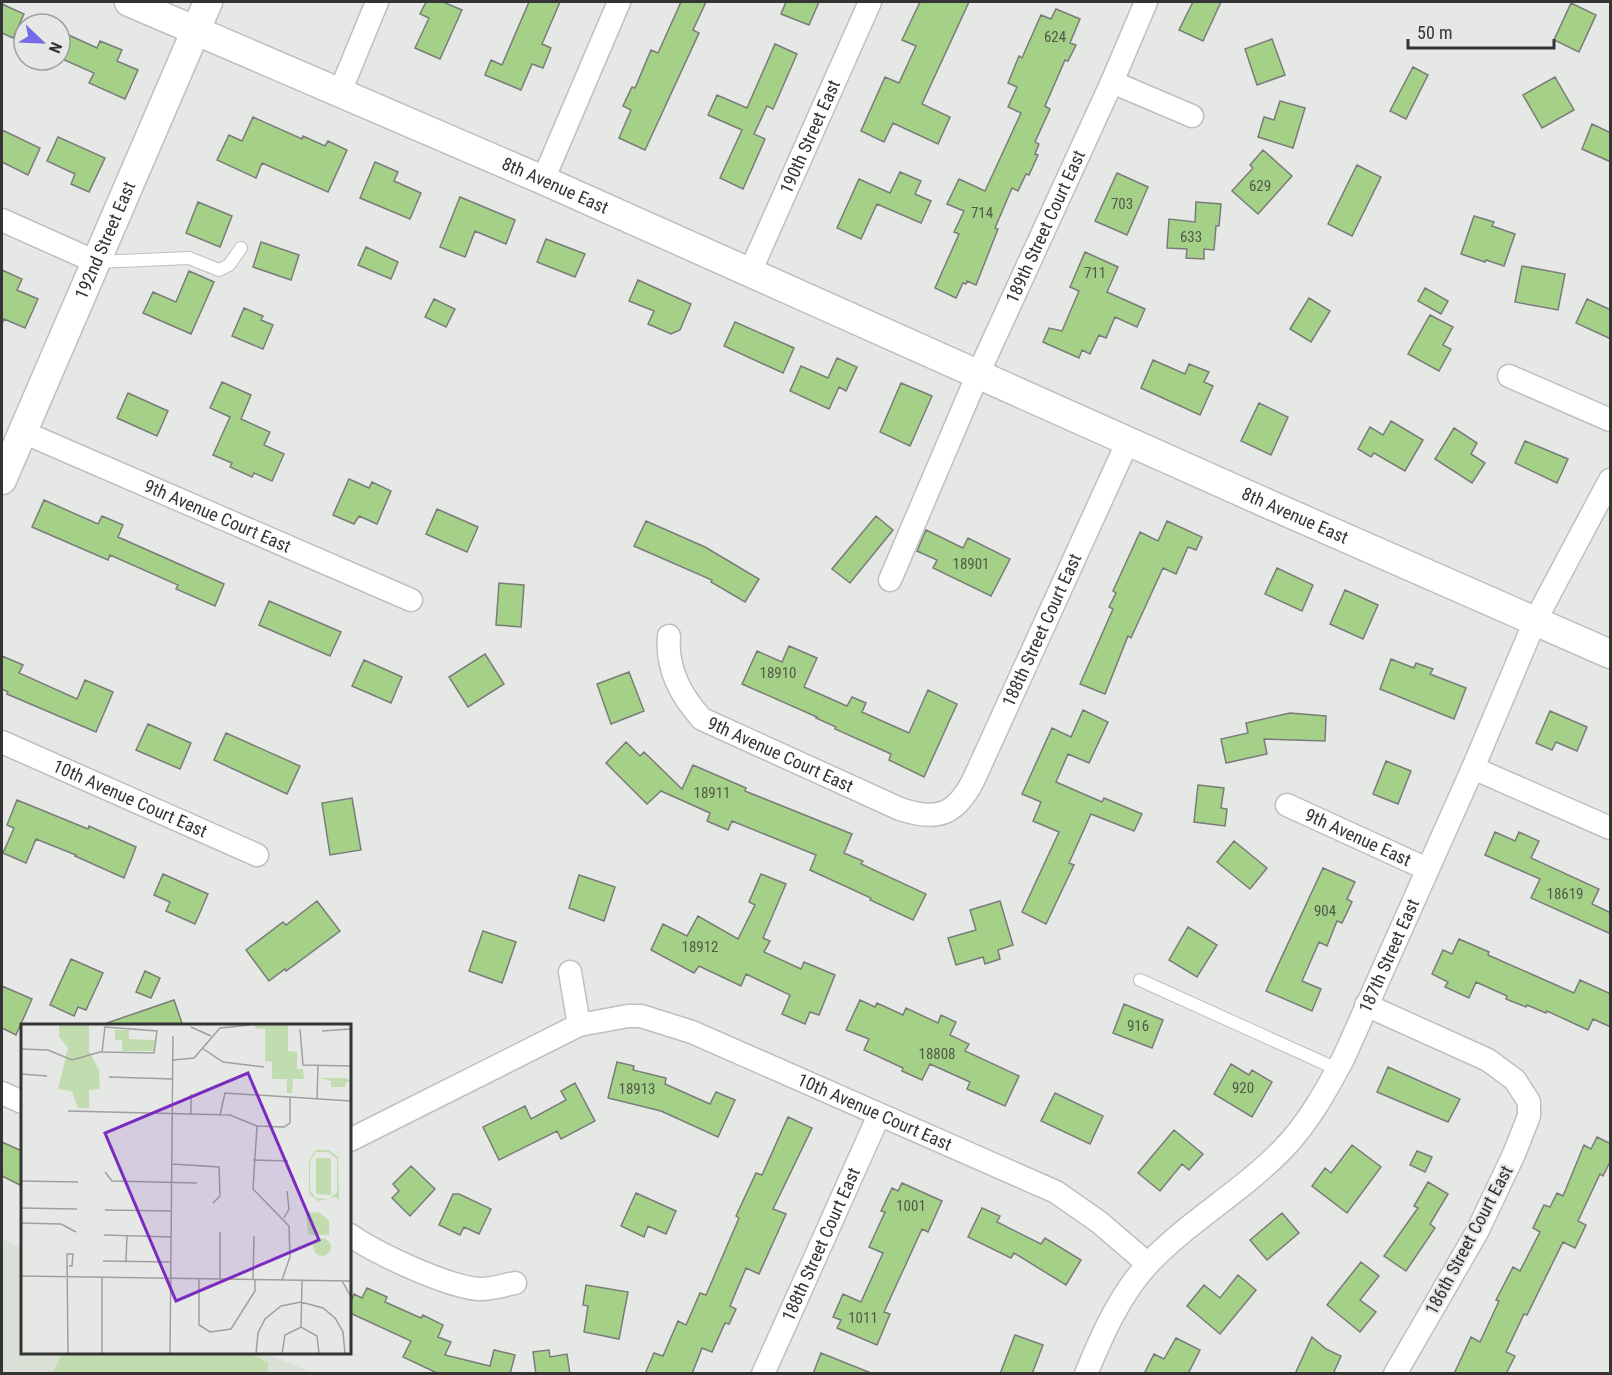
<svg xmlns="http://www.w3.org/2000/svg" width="1612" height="1375" font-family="'Roboto Condensed',sans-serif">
  <rect width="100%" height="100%" fill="#e6e8e5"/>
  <path fill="#dae0d6" d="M2,1239L22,1248V1352L265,1353L313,1373H2Z"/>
  <path fill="#c1ddaf" d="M246,1352L268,1362V1373H53L62,1353Z"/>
  <path fill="#a5d088" stroke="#7a7c79" stroke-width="1.5" d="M426,2H443L462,10L440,59L415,48L429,18L420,14Z
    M529,2H560L542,44L551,48L543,68L532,64L521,90L485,75L491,60L502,65Z
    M681,2H706L693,30L699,33L645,150L619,138L631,110L623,106L632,87L635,88L651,50L658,53Z
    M786,2H819L809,25L781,14Z
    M920,2H969L922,104L950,117L938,144L893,123L884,142L861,131L885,77L899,83L916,46L902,40Z
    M1193,2H1221L1203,41L1179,30Z
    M1571,3L1596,15L1579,52L1554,40Z
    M2,4L24,14L13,38L2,33Z
    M1056,9L1080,19L1070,43L1076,45L1068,61L1065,60L1045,106L1050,109L1035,142L1039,144L1035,154L1038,155L1029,175L1026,174L1018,191L1012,188L995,228L998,229L976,285L967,281L966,284L963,283L956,298L935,288L959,234L954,232L964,211L947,204L959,179L985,191L1021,113L1008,107L1017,87L1008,83L1019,56L1022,58L1041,15L1051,19Z
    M60,31L97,48L100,41L122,50L117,61L138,70L125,99L89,83L94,73L60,58Z
    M1272,39L1285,75L1257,85L1245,49Z
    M775,44L797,54L773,109L767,106L754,134L765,139L743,189L720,178L742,130L708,115L717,95L747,108Z
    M1413,67L1428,75L1406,119L1390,111Z
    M1555,77L1574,110L1542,128L1523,95Z
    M1280,101L1305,108L1293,148L1258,137L1264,117L1274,120Z
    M253,117L302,139L303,136L325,146L328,141L347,150L328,192L262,163L256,178L217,160L229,135L242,141Z
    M1592,124L1611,133V162L1582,149Z
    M2,130L40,148L28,175L2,162Z
    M58,137L105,158L89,192L71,184L75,174L47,161Z
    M1263,150L1292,176L1258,214L1232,191L1253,168L1250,165Z
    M375,162L398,172L394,181L421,193L410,219L360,198Z
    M1357,165L1381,177L1352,236L1328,224Z
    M900,172L921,181L915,194L931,201L921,223L877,204L861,239L837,228L859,179L890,193Z
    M1117,173L1148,187L1127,235L1095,221Z
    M460,197L515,220L506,244L475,231L465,257L440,247Z
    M198,202L232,216L220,247L186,233Z
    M1196,202L1221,204L1219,226H1216L1214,250L1204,249V259L1186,258L1187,249L1167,248L1169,219L1195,222Z
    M1474,216L1494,222L1492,226L1515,234L1504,266L1486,260L1485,262L1461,254Z
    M546,239L585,254L575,277L537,262Z
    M261,242L299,255L291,280L253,267Z
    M366,247L398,262L391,279L358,265Z
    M1085,252L1118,267L1107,292L1145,309L1137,327L1115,317L1106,338L1099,335L1090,354L1082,350L1079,358L1043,342L1049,328L1062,331L1079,291L1070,287Z
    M1522,266L1565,274L1558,310L1515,302Z
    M2,270L22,279L17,290L38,299L25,328L4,319L2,324Z
    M189,271L214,282L191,334L143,313L153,292L176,302Z
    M638,280L691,304L680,330L671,334L648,324L654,311L629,301Z
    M1425,288L1448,301L1441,314L1418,301Z
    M1309,298L1330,311L1311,342L1290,329Z
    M434,299L455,309L446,327L425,317Z
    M1587,299L1611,310V339L1576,323Z
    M244,308L263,316L261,320L273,325L263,349L232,336Z
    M1430,315L1453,327L1443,345L1451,349L1439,371L1408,354Z
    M735,322L794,348L783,373L724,346Z
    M837,358L857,367L846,391L839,387L829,409L790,391L801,366L828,378Z
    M1153,360L1185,374L1189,364L1209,372L1204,382L1213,386L1200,415L1141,388Z
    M222,382L251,395L241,419L270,432L264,445L284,454L272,481L254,473L252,477L230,467L232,463L213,455L230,417L210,408Z
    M901,383L932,396L910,446L880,432Z
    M128,393L168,411L157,436L117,418Z
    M1259,403L1288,417L1271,455L1241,441Z
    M1391,421L1423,440L1405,471L1374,453L1371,457L1358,449L1370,427L1383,435Z
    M1454,428L1477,443L1471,454L1485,463L1472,483L1435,459Z
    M1525,441L1568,459L1557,483L1515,463Z
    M349,479L369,488L372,482L391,491L377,524L359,516L354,524L333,515Z
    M44,500L98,524L102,516L123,525L118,537L224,584L215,606L176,589L178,585L110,555L108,560L32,527Z
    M437,509L478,527L467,552L426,534Z
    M876,516L893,530L850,583L832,569Z
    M646,521L705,547L759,579L745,602L711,582L712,580L634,546Z
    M1167,521L1202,537L1196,550L1188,547L1176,574L1163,568L1131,638L1128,636L1105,694L1080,684L1113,609L1109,607L1116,593L1113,591L1140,532L1158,541Z
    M926,530L963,548L968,538L1010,559L991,596L933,568L937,560L917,551Z
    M1277,568L1313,585L1302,611L1265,594Z
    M499,583L524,585L521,627L496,625Z
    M1345,590L1378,605L1363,639L1330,624Z
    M269,601L341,632L330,656L259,625Z
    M789,646L817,658L804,687L847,706L852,697L866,703L862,712L909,733L928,690L957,704L924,777L889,760L891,754L835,729L836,727L816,718L817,717L742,684L757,651L782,662Z
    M485,654L504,684L468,707L449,677Z
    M2,656L23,665L19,673L77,699L85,680L113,692L96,732L7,694L8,692L2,689Z
    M1391,659L1414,668L1416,663L1433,669L1430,674L1466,688L1454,719L1380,689Z
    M364,660L402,677L391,703L352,686Z
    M629,672L644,711L611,724L597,684Z
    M1083,710L1108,722L1089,763L1068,754L1056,782L1102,802L1104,798L1142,814L1134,831L1091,814L1069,863L1074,865L1046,924L1022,912L1059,832L1033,821L1041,802L1022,794L1052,728L1071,737Z
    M1550,711L1587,727L1577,751L1556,742L1552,750L1536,743Z
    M1290,713L1326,716L1325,741L1264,739L1267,754L1226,763L1221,739L1248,733L1246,723Z
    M148,724L191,743L180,769L136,750Z
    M226,733L300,766L287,794L214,760Z
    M626,742L640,756L644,752L682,789L693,765L746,788L745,791L852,834L844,853L863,861L861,864L926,894L913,920L870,900L871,898L810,870L816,855L732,821L728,830L707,821L710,813L661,791L647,804L606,763Z
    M1386,761L1411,771L1398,804L1373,794Z
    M1198,785L1224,788L1221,808L1227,809L1225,826L1194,822Z
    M352,798L361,850L330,855L322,803Z
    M17,800L88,829L89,826L136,847L124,878L75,856L76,855L36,839L26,863L3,853L14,828L7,825Z
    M1495,832L1515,841L1519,832L1539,841L1531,858L1599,889L1592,904L1611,913V934L1531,898L1540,879L1485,855Z
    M1234,841L1267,868L1250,889L1217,862Z
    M1323,868L1355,882L1347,899L1352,902L1342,923L1337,921L1327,946L1319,942L1302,981L1321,989L1312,1011L1266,991Z
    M163,874L208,894L195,924L166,911L170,902L154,895Z
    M761,874L786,884L763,938L770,941L764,952L801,969L804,962L835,975L819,1015L810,1012L805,1024L782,1014L790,995L746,974L741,986L699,966L694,973L651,950L663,924L687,936L698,916L738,939L755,905L749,902Z
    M579,875L615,887L604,921L569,908Z
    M317,901L340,931L286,971L285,969L269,981L246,950L283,922L286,925Z
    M1000,901L1013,945L998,950L1000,959L985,964L983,957L956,965L948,938L976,930L970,910Z
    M1188,927L1217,945L1197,977L1169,960Z
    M483,931L516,942L502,983L469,971Z
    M1459,939L1489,952L1488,955L1574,993L1580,980L1611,994V1027L1593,1019L1588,1030L1547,1011L1546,1013L1527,1005L1526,1007L1506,999L1507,996L1476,982L1469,998L1445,987L1448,982L1432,974L1443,950L1452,954Z
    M71,959L103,973L86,1010L78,1007L74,1016L50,1005Z
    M145,971L160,978L151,998L136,992Z
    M2,986L32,999L16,1035L2,1028Z
    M174,1000L183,1026H108L107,1023Z
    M860,1000L875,1007L877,1003L903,1015L906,1008L938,1023L941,1015L956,1022L950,1035L969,1044L965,1051L1019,1076L1005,1106L967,1089L970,1082L930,1064L922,1080L902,1071L903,1068L864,1050L869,1039L846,1030Z
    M1124,1004L1163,1020L1152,1048L1113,1033Z
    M617,1062L634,1066L633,1070L666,1078L665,1084L710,1104L716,1092L735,1100L718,1137L661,1111L608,1098Z
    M1231,1064L1249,1075L1252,1070L1272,1082L1252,1117L1214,1094Z
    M1388,1067L1460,1099L1448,1122L1377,1092Z
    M575,1083L595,1121L561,1139L557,1131L499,1160L483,1127L525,1106L531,1119L566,1100L561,1091Z
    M1055,1093L1103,1116L1090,1144L1041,1121Z
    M788,1117L812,1128L773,1209L786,1214L759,1274L746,1268L730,1306L736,1309L729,1324L725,1323L712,1352L702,1348L692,1374H645L654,1353L663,1356L678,1321L686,1325L700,1293L706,1295L739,1218L736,1216L756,1173L762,1175Z
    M1174,1130L1203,1154L1189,1170L1182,1164L1160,1191L1138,1173Z
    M1597,1137L1611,1144V1160L1603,1176L1600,1174L1578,1221L1586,1225L1575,1248L1563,1242L1527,1315L1524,1314L1506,1352L1515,1356L1506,1374H1454L1471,1337L1480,1342L1499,1301L1496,1300L1513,1267L1520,1271L1540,1232L1533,1228L1544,1205L1550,1207L1557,1193L1563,1196L1584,1145L1591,1149Z
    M2,1142L22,1151V1186L2,1176Z
    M1352,1145L1381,1167L1347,1213L1312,1186L1325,1168L1331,1173Z
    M1417,1151L1432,1157L1425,1172L1410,1165Z
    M411,1166L435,1189L410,1216L392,1198L399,1191L393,1184Z
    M1428,1182L1448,1194L1430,1224L1435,1228L1406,1271L1384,1256L1418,1208L1414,1206Z
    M902,1183L942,1201L928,1232L922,1229L884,1312L890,1314L877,1345L837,1328L841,1320L833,1317L843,1294L861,1302L883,1253L869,1247L885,1212L881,1211L892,1188L898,1191Z
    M636,1193L676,1211L666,1234L648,1226L644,1237L621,1226Z
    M453,1194H459L491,1209L479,1234L464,1227L460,1235L439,1225Z
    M982,1208L1000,1216L997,1222L1041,1244L1045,1238L1081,1260L1066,1285L1014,1253L1011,1258L968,1237Z
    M1282,1213L1299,1233L1267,1260L1250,1240Z
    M1361,1262L1379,1276L1360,1300L1376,1312L1360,1332L1327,1305Z
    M1238,1275L1256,1290L1220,1334L1187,1306L1204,1285L1220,1298Z
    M586,1285L628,1292L619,1339L584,1332L588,1306L583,1305Z
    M367,1288L387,1297L385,1302L421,1318L423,1315L443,1325L438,1337L451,1342L445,1355L490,1366L494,1350L515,1355L510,1374H439L403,1357L411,1341L350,1313V1303L354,1294L362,1298Z
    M1015,1335L1043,1345L1032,1374H1000Z
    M1312,1337L1326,1349L1341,1356L1333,1374H1295Z
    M1176,1338L1200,1350L1189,1372L1192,1374H1144L1154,1354L1164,1359Z
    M549,1350L550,1357L567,1354L570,1374H536L533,1352Z
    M821,1353L871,1373V1374H813Z"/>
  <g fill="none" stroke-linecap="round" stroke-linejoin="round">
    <defs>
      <path id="service" d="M97,262L189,258L219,270L229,265L241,248
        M1140,980L1337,1069"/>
      <g id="minor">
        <path d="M1112,82L1192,116"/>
        <path d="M340,92L377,2"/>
        <path d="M543,180L619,2"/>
        <path d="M2,220L96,262"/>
        <path id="s1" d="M750,272L870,2"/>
        <path d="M1509,376L1610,420"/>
        <path id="s2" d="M23,432L411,600"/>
        <path id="s3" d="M890,580L978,374L1112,82L1146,2"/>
        <path id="s4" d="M669,636C666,668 681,696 702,719L900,809C936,821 955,816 973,781L1128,441"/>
        <path id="s5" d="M2,742L257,855"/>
        <path d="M1473,768L1610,828"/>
        <path id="s6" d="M1287,805L1427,869"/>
        <path d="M570,972L579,1025"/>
        <path d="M1366,1005L1488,1060L1515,1080L1529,1102V1116L1514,1154L1477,1232L1395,1374"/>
        <path d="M2,1093L22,1102"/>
        <path id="s7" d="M350,1140L579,1025L628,1016H641L692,1032L1056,1192L1099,1222L1148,1264"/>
        <path d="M350,1235C377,1254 446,1286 478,1289C490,1290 504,1285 515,1283"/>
        <path id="s8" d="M763,1374L879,1115"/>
        <path id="s9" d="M1086,1374C1102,1335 1120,1294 1149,1263C1190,1220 1243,1191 1284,1148C1309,1122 1327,1089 1344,1057L1473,768L1535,621L1610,480"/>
      </g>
      <g id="tertiary">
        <path id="s10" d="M129,2L543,180L1275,507L1610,654"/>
        <path id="s11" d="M2,480L208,2"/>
      </g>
    </defs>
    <use href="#service" stroke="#bec0bd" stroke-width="14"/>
    <use href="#minor" stroke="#bec0bd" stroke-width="25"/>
    <use href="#tertiary" stroke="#bec0bd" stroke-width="31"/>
    <use href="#service" stroke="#fff" stroke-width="12"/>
    <use href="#minor" stroke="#fff" stroke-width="22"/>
    <use href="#tertiary" stroke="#fff" stroke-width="28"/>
  </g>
  <g text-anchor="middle" stroke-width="4.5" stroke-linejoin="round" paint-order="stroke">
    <g font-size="15" fill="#505b48">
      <text x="1055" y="42">624</text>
      <text x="1260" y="191">629</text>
      <text x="1122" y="209">703</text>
      <text x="982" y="218">714</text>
      <text x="1191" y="242">633</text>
      <text x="1095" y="278">711</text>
      <text x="971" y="569">18901</text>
      <text x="778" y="678">18910</text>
      <text x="712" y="798">18911</text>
      <text x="1565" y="899">18619</text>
      <text x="1325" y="916">904</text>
      <text x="700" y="952">18912</text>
      <text x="1138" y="1031">916</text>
      <text x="937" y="1059">18808</text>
      <text x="1243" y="1093">920</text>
      <text x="637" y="1094">18913</text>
      <text x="911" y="1211">1001</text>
      <text x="863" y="1323">1011</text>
    </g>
    <g font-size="18" fill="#333433" stroke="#e6e8e5">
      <text dy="6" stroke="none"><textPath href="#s1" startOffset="148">190th Street East</textPath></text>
      <text dy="6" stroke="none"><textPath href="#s10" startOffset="464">8th Avenue East</textPath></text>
      <text dy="6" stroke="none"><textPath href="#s3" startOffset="386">189th Street Court East</textPath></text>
      <text dy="6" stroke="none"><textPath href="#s11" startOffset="261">192nd Street East</textPath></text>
      <text dy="6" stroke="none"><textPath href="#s10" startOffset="1274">8th Avenue East</textPath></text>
      <text dy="6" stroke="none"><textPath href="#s2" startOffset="212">9th Avenue Court East</textPath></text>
      <text dy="6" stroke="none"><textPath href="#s4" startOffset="564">188th Street Court East</textPath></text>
      <text dy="6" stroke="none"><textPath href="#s4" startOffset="178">9th Avenue Court East</textPath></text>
      <text dy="6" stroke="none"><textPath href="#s5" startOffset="140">10th Avenue Court East</textPath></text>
      <text dy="6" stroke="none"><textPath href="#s6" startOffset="78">9th Avenue East</textPath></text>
      <text dy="6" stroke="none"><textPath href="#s9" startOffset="526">187th Street East</textPath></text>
      <text dy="6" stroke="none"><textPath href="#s7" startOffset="572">10th Avenue Court East</textPath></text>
      <text transform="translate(1469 1240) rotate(-62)" y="6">186th Street Court East</text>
      <text dy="6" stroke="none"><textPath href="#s8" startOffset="142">188th Street Court East</textPath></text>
    </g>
  </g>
  <g transform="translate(21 1024)">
    <rect width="330" height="330" fill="#e6e8e5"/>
    <path d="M38,0H68V27L78,46L79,65L68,66V84H57L51,67L37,65L47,24L38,13ZM234,0L267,1V27L276,28V45H282L283,55H272L271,69H266V55H251V38L244,37V5L234,4ZM94,6H108V15L134,16L133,27H101V16H94ZM299,54H325L330,58H325L324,63H310V57ZM295,126H308L317,133L318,177L315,173L297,177L288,170V136ZM295,128H307L316,135V168L308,175L295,174L289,167V137ZM295,134H310V171L295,170ZM298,188L308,197V211H287L285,189ZM292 223a9 9 0 1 1 18 0a9 9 0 1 1-18 0Z" fill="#c1ddaf" fill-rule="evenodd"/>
    <path fill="none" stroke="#9ea09e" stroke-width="1.5" d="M170,3L190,12M279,5L282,41L330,42M301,7L330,5M181,24L202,38L243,43M0,25L27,26L51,36L79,28H81L133,29L136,7L84,3L81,28M152,36L173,34L199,4L229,1M0,50L26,52M88,53L152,55M296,75L297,41M47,87L209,91L236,102L263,103L269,99V73M170,90V70M199,91L204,69L330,77M236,102L232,165L268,202L269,233L261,256M232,136L267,137M151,140L198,143L199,172L192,179M84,148L91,157L176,159M0,157L57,158M0,184L56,185M84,186L150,187M263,194L268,185L266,167M0,199L40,200L55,208M83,211L150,213M82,237L150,238M105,237L106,212M0,252L330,257M178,255V301L189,308L210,305L234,267V256M199,255V208M232,256L233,212M321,257L330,273M280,303L281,256M47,330L46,230H52L51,242H48M81,330V254M149,330L152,12M235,330L237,309L244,295L260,282L280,278L302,284L314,294L322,308L324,330M261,330L264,311L280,303L296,312L298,330"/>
    <path fill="#7b2cbf" fill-opacity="0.15" stroke="#7b2cbf" stroke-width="3" d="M227,49L298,216L155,277L84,109Z"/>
    <rect width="330" height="330" fill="none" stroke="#333433" stroke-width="3"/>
  </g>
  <rect width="1612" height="1375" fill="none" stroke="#333433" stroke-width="6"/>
  <g transform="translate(42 42) rotate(113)"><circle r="28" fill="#e6e8e5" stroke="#9ea09e" stroke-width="1.5"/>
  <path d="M0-4.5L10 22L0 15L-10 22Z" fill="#756be6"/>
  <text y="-9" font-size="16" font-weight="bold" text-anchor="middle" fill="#333433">N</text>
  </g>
  <path d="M1408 39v9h146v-9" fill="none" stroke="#333433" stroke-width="3"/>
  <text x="1417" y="39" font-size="18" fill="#333433" stroke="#e6e8e5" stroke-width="4.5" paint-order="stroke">50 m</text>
</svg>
